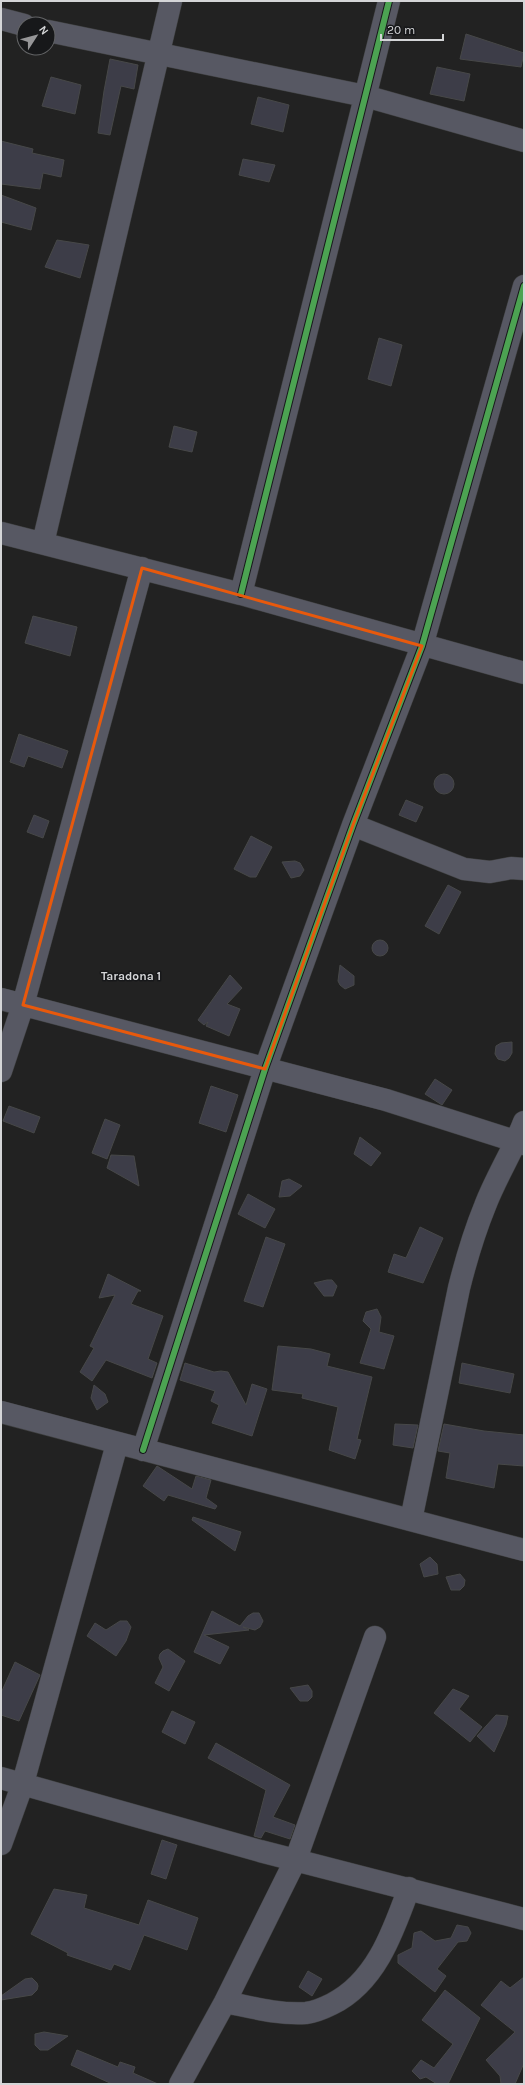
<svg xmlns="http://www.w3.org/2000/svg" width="525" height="2085" font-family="Karla,sans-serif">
  <rect width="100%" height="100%" fill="#222"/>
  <path fill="#3d3d48" stroke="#474848" d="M466,34L524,53L521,67L460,59Z
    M110,59L138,65L134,89L121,86L110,135L98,133L104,91Z
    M437,67L470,74L464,101L430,94Z
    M51,77L81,85L75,114L42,106Z
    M258,97L289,105L283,132L251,124Z
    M1,141L33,149L32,153L64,160L61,177L43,173L40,189L1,184Z
    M243,159L275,165L269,182L239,175Z
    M1,195L36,208L31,230L1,222Z
    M57,240L89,245L80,278L45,267Z
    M379,338L402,345L391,386L368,379Z
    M174,426L197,432L192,452L169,447Z
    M33,616L77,627L70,656L25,643Z
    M19,734L68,751L62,768L28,756L24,767L10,762Z
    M434 784a10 10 0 1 1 20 0a10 10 0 1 1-20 0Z
    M406,800L423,807L416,822L399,815Z
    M34,815L49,821L43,838L27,832Z
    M251,836L272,847L256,877H250L234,869Z
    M295,861L300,863L304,870L300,876L291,878L282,862Z
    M448,885L461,892L439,934L425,926Z
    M372 948a8 8 0 1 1 16 0a8 8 0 1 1-16 0Z
    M340,965L354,976V985L345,989L340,985L338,981Z
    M230,975L242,988L227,1004L240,1009L229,1036L206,1026L208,1022L204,1025L198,1020Z
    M512,1042V1053L509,1058L505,1061L498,1059L495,1054L496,1046L501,1043Z
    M435,1079L452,1090L442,1105L425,1094Z
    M211,1086L238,1095L226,1132L199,1123Z
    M9,1106L40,1117L34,1133L3,1121Z
    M105,1119L120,1125L107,1159L92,1153Z
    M360,1137L381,1153L371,1166L354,1154Z
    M111,1155L134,1156L139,1186L107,1168Z
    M289,1179L302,1186L290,1196L279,1197L282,1181Z
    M248,1194L275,1209L265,1228L238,1214Z
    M420,1227L443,1238L423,1283L388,1272L394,1254L406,1258Z
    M266,1237L285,1244L263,1307L244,1301Z
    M108,1274L141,1291H138L131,1304L163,1316L148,1359L157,1363L152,1378L106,1360L92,1381L80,1372L94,1348L90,1346L115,1295L99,1298Z
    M327,1280H332L337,1286L333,1296H324L314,1283Z
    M377,1309L381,1317L379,1332L394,1336L384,1369L360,1363L371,1329L363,1321L366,1312Z
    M278,1346L311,1349L330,1354L327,1366L372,1377L357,1439L361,1440L355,1459L329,1450L338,1407L302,1398L303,1394L272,1390Z
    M185,1363L214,1372L221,1371L228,1372L246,1405L252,1384L267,1389L252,1436L212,1423L219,1405L211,1401L215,1391L180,1380Z
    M462,1363L514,1374L510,1393L459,1383Z
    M94,1385L105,1394L108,1402L97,1410L91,1398Z
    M395,1424L418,1425L413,1448L393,1445Z
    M444,1424L484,1431L524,1435V1466L498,1464L494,1488L446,1478L450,1453L438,1451Z
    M157,1466L192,1489L196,1476L211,1480L206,1498L217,1506L215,1509L168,1495L164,1501L143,1486Z
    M193,1517L241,1532L235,1551L192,1520Z
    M430,1557L437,1564L438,1574L424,1577L420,1564Z
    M460,1574L465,1580L464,1586L460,1590H451L446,1577Z
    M212,1611L240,1626L248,1616L253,1613H259L263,1621L260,1627L255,1630L243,1627L249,1630L204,1635L229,1647L220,1664L194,1652Z
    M120,1621H127L131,1627L126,1641L116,1656L87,1636L95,1623L106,1630Z
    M168,1649L185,1661L169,1691L155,1683L163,1667L159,1658L160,1654L163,1651Z
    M15,1662L40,1675L19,1721L1,1715V1693Z
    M308,1685L312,1691V1697L308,1701H300L290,1688Z
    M453,1689L469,1696L459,1709L482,1727L470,1742L434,1713Z
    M172,1711L195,1722L185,1744L162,1732Z
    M496,1715L508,1716L506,1725L494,1752L477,1736Z
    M216,1743L290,1785L273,1817L295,1825L290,1839L265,1831L261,1838L254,1836L266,1790L208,1758Z
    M162,1840L177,1845L166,1879L151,1874Z
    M54,1889L87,1895L84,1908L139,1925L148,1900L198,1918L187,1950L144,1935L130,1970L114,1964L111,1970L67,1955L68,1953L31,1934Z
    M457,1925L468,1927L471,1933L467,1941L458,1942L437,1969L446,1976L435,1992L398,1963V1955L412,1948L414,1933L421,1931L435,1941L451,1938Z
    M308,1971L322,1979L312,1996L299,1987Z
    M524,1977V2063L515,2084H501L500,2076L486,2060L515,2032L481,2005L501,1981L510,1988Z
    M32,1978L37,1983L38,1986L37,1990L32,1995L1,2000V1996L25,1979Z
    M445,1990L480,2018L448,2084H437L426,2077L420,2079L412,2071L421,2060L434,2068L453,2044L422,2020Z
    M44,2032L68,2036L48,2050H40L35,2045V2034Z
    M77,2050L118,2067L120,2062L135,2067L133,2073L158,2084H112L71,2065Z"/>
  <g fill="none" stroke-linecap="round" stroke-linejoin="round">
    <defs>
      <path id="minor" d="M1,19L24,25
        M48,31L365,96L524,141
        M1,533L241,594L524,673
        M43,543L171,1
        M241,594L389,1
        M353,825L464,869L490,872L511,868L524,869
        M1,999L386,1100L524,1144
        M1,1071L23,1005L142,568
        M1,1412L524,1550
        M143,1450L265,1069L353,825L422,646L524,286
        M411,1520L459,1288C466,1260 474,1233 485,1206C496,1177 513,1151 524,1122
        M1,1778L260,1851L524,1919
        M1,1844L23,1783L117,1444
        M225,2002C250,2007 280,2015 306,2013C315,2012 324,2008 332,2004C376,1982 393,1932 409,1888
        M180,2084L225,2002L296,1859L375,1637"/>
    </defs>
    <use href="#minor" stroke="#3e3f3f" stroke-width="23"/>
    <use href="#minor" stroke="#575863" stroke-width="22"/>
    <defs>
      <path id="cycleway" d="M241,594L389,1
        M143,1450L265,1069L353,825L422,646L524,286"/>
    </defs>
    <use href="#cycleway" stroke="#17181a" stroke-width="8"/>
    <use href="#cycleway" stroke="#4ca352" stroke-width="6"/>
  </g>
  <path fill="none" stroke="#e8590c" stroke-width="3" stroke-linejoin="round" d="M142,568L422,646L353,825L265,1069L23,1005Z"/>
  <g text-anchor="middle" stroke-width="3" stroke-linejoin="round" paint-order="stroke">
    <g font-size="12" font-weight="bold" fill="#d4d5d7" stroke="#17181a">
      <text x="131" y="980">Taradona 1</text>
    </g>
  </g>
  <rect width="525" height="2085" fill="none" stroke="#d4d5d7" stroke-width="4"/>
  <g transform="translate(36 36) rotate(54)"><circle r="19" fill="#17181a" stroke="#636466"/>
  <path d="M0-3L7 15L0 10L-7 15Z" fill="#969698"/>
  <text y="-6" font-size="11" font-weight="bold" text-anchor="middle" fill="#d4d5d7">N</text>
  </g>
  <path d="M381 34v6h62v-6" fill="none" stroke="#d4d5d7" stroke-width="2"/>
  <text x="387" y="34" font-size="12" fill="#d4d5d7" stroke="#17181a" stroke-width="3" paint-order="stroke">20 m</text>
</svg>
